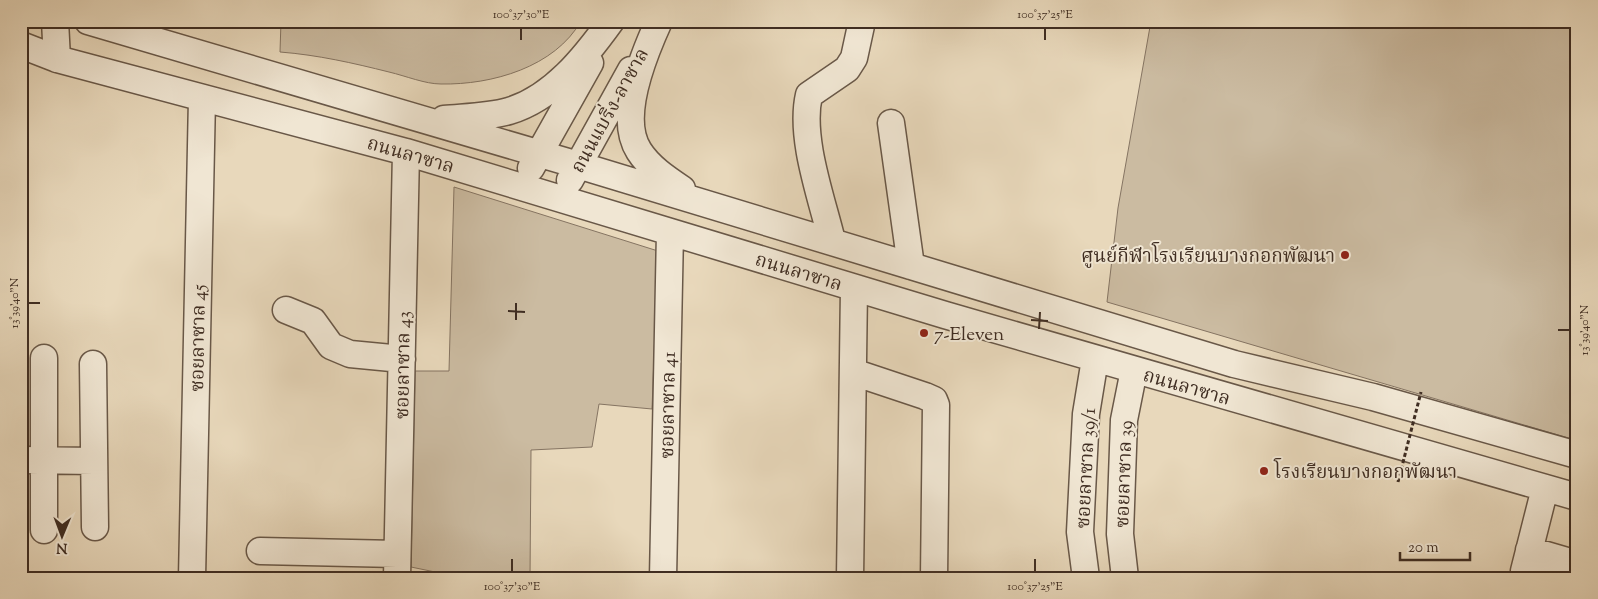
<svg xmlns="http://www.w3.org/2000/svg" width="1598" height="599" font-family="'Sorts Mill Goudy','Noto Serif Thai',serif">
  <rect width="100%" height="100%" fill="#e8d8bb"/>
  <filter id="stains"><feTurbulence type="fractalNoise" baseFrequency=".004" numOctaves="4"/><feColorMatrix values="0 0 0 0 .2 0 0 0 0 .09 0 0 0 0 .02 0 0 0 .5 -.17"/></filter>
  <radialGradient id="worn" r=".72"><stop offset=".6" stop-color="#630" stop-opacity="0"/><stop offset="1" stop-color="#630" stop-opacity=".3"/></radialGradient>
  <path fill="#cbbba1" stroke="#857462" d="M281,21H581C555,67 492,85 441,84C425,84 406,76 389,72C353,63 318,55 280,52Z
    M1151,21H1577V431L1575,440L1107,302L1118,208Z
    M454,187L658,251L652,409L599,404L592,447L531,450L530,578H464L411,567L415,371H449Z"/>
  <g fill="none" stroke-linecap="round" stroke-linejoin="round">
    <defs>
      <path id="minor" d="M55,21L57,59
        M88,21L578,165L1234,364L1373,397L1577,455
        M659,21C644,54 617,117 639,151C649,167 667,179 682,189
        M21,45L57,59L406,152L945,315L1577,497
        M444,119C465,117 488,117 509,111C553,98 585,57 611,21
        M891,123L911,266
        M531,168L590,63
        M570,180L631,70
        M832,241C822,199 799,138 809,95L847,69L854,58L862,21
        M286,310L313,321L331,346L350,354L402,359
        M44,358V530
        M93,364L95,527
        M853,372L925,396L934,400L936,405L934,578
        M21,460L94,461
        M1545,488L1524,571L1550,578
        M1529,550L1577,564
        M260,551L397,554
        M192,578L202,98
        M397,578L406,152
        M663,578L670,232
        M850,578L854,288
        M1086,578L1080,532L1086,414L1095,359
        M1125,578L1120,534L1124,420L1134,370"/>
    </defs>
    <use href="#minor" stroke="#695848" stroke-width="29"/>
    <use href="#minor" stroke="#f0e6d3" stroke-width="26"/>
    <path stroke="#3f2d22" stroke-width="3" stroke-dasharray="4 2.5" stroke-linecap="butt" d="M1398,482L1421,392"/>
  </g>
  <path fill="none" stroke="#3f2d22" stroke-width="2" d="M521,40V28M1045,40V28M28,303H40M508,311L525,312M516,320V303M1031,320L1048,321M1039,329L1040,312M1558,330H1570M512,572V559M1035,572V559"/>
  <g fill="#8f2418" stroke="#f0e6d3" stroke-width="2">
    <circle cx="1345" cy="255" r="5"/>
    <circle cx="924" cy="333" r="5"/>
    <circle cx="1264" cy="471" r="5"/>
  </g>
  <g text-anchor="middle" stroke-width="4" stroke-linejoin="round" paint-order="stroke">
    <g font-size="19" fill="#3f2d22" stroke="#f0e6d3">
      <text transform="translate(609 110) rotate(-61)" y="7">ถนนแบริ่ง-ลาซาล</text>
      <text transform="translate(411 154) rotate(16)" y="7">ถนนลาซาล</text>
      <text transform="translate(799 271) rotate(17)" y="7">ถนนลาซาล</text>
      <text transform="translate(197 338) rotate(-89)" y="7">ซอยลาซาล 45</text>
      <text transform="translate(402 365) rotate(-89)" y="7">ซอยลาซาล 43</text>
      <text transform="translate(1187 386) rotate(16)" y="7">ถนนลาซาล</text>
      <text transform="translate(667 405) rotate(-89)" y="7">ซอยลาซาล 41</text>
      <text transform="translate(1085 468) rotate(-87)" y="7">ซอยลาซาล 39/1</text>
      <text transform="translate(1123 474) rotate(-88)" y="7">ซอยลาซาล 39</text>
    </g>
    <g font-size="19" fill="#3f2d22" stroke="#f0e6d3" text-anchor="start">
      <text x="1335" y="262" text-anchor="end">ศูนย์กีฬาโรงเรียนบางกอกพัฒนา</text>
      <text x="934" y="340">7-Eleven</text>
      <text x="1274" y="478">โรงเรียนบางกอกพัฒนา</text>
    </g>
  </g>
  <rect width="1598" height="599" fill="none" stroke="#e8d8bb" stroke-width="55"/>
  <g transform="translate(62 536) rotate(181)" stroke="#f0e6d3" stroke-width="4" paint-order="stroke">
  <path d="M0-4L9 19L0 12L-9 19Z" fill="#3f2d22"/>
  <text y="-8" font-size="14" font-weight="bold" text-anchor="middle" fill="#3f2d22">N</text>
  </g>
  <path d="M1400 552v8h70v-8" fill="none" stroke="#3f2d22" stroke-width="2.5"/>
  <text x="1408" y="552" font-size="15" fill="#3f2d22" stroke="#f0e6d3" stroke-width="4" paint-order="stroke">20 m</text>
  <rect x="28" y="28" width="1542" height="544" fill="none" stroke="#3f2d22" stroke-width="2"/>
  <g font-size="12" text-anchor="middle" fill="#3f2d22">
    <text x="521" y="18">100°37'30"E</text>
    <text x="1045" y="18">100°37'25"E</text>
    <text transform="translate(14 303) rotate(-90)" y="4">13°39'40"N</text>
    <text transform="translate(1584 330) rotate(-90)" y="4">13°39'40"N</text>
    <text x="512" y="590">100°37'30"E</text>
    <text x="1035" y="590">100°37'25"E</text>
  </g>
  <rect width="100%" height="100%" filter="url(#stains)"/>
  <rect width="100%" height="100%" fill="url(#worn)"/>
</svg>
